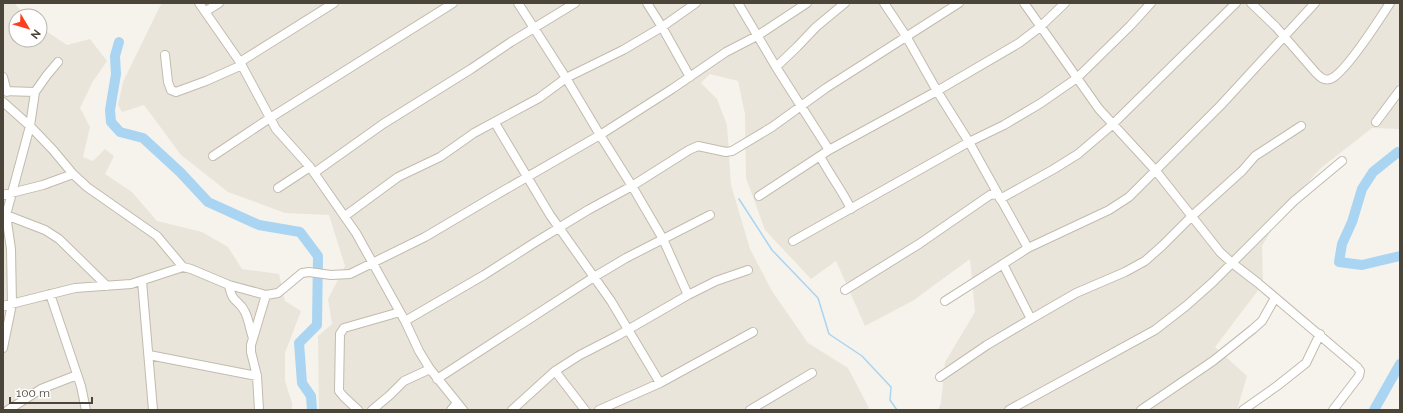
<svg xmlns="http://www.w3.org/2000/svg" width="1403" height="413" font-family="Raleway,sans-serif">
  <rect width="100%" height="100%" fill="#f6f3ec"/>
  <path fill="#eae5da" d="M3,3H14L26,16H16V40H40V27L67,45L90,39L107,61L92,83L80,108L90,127L83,157L93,161L105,149L114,156L105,174L132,192L157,221L202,232L228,247L242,269L279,274L285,301L301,311L285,353V381L292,403V410H3Z
    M163,3H1400V129L1372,128L1321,168L1283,209L1262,246L1263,284L1215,347L1247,376L1237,410H938L941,403L945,362L975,312L970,259L914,300L865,326L836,261L811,279L765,230L746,178L745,114L738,81L710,74L701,83L717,99L727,125L731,185L750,249L772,291L808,343L848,368L869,408L867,410H319L318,336L332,324L328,299L345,266L329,215L285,213L228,192L181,155L144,105L122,112L118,105L123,82L160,6Z"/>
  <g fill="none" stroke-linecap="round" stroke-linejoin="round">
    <path stroke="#a9d4f2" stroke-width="1.5" d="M739,199L772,250L818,298L829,334L862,356L891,387L890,400L897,410"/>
    <path stroke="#a9d4f2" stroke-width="10" d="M119,42L115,56L116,74L110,110L111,122L120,132L143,138L180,172L208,202L259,225L300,232L318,256L317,325L299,343L302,383L311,396L312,410
      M1400,153L1398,152L1373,172L1362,189L1352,222L1342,244L1339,262L1362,265L1400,256
      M1374,410L1400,364"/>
    <defs>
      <path id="minor" d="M199,3L240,62L276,129L310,167L356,233L405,321L419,351L430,369L463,410
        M518,3L566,78L600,135L632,186L663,239L688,295
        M647,3L662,27L690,77
        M738,3L776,67
        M884,3L906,36L937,91L969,142L1028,248
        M1024,3L1099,109L1156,171L1220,252L1232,263L1258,283L1357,367L1360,371L1359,376L1333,410
        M1251,3L1276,27L1316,73C1320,77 1324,81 1330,79C1344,75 1381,17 1390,3
        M206,11L219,3
        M165,55L168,82L171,90L176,92L206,81L242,65
        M240,62L334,3
        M3,77L7,92
        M3,91L35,92L30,126L6,215L11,249L12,304L3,348
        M35,92L47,75L58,62
        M3,102L30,126L53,150L73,174L87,187L157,236L183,267
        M1376,122L1400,90
        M495,123L550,215L611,301L660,383L599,410
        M829,150L776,67L797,47L816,27L845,3
        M213,156L270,118L453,3
        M820,156C829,174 842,190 851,209
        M314,173L383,124L471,69L511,42L575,3
        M278,188L310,167
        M3,195L43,185L73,174
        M759,196L829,150L937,91L1019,43L1040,27L1065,3
        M1000,199L1054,169L1078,154L1112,125L1236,3
        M6,215L45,230L59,239L107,286
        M345,216L398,177L440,157L474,133L539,98L566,78L623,50L662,27L696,3
        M793,241L969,142L1004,125L1041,103L1077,78L1130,26L1151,3
        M1003,264L1031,319
        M142,281L153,410
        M229,285C232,304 239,299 245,312C249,320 250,330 253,338
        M845,290L919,244L990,195L997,194
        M50,294L81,386L86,410
        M945,301L1028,248L1109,210L1129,197L1221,105L1315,3
        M3,306L75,288L131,284L183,267L191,269L229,285L266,295L278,293L302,273L309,272L331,275L350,274L425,237L496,195L600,135L672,89L726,52L757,36L807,3
        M405,321L484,275L534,243L588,210L632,186L689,150L698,146L726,152L732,151L772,127L826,88L959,3
        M149,355L257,376
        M940,377L987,345L1031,319L1076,293L1125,272L1145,261L1162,246L1192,216L1242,171L1255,156L1301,126
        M437,379L594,277L626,258L710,215
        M660,383L753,332
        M8,410L41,389L77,375
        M259,410L257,376L251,352V345L266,295
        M358,410L344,397L339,391L340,334L344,328L400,312
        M372,410L390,395L404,381L430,369
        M451,410L457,403
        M512,410L555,371
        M585,410L555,371L580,355L617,336L688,295L716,281L748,270
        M750,410L812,373
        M1009,410L1155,330L1186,306L1213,282L1294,201L1342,161
        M1141,410L1213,361L1253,329L1262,321L1275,298
        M1243,410L1277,386L1306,363L1320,334"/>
    </defs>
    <use href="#minor" stroke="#c2bbae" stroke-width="10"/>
    <use href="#minor" stroke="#fff" stroke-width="8"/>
  </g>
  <rect width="1403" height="413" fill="none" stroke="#4b4439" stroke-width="8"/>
  <g transform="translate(28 28) rotate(128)"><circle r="19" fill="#ffffff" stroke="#b7b4b0"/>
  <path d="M0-3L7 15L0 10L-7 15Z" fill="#fc3f1d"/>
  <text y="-6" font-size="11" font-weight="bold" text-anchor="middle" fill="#4b4439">N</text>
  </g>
  <path d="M10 397v6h82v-6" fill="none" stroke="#4b4439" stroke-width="2"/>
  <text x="16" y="397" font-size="12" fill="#4b4439" stroke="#ffffff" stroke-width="3" paint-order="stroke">100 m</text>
</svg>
